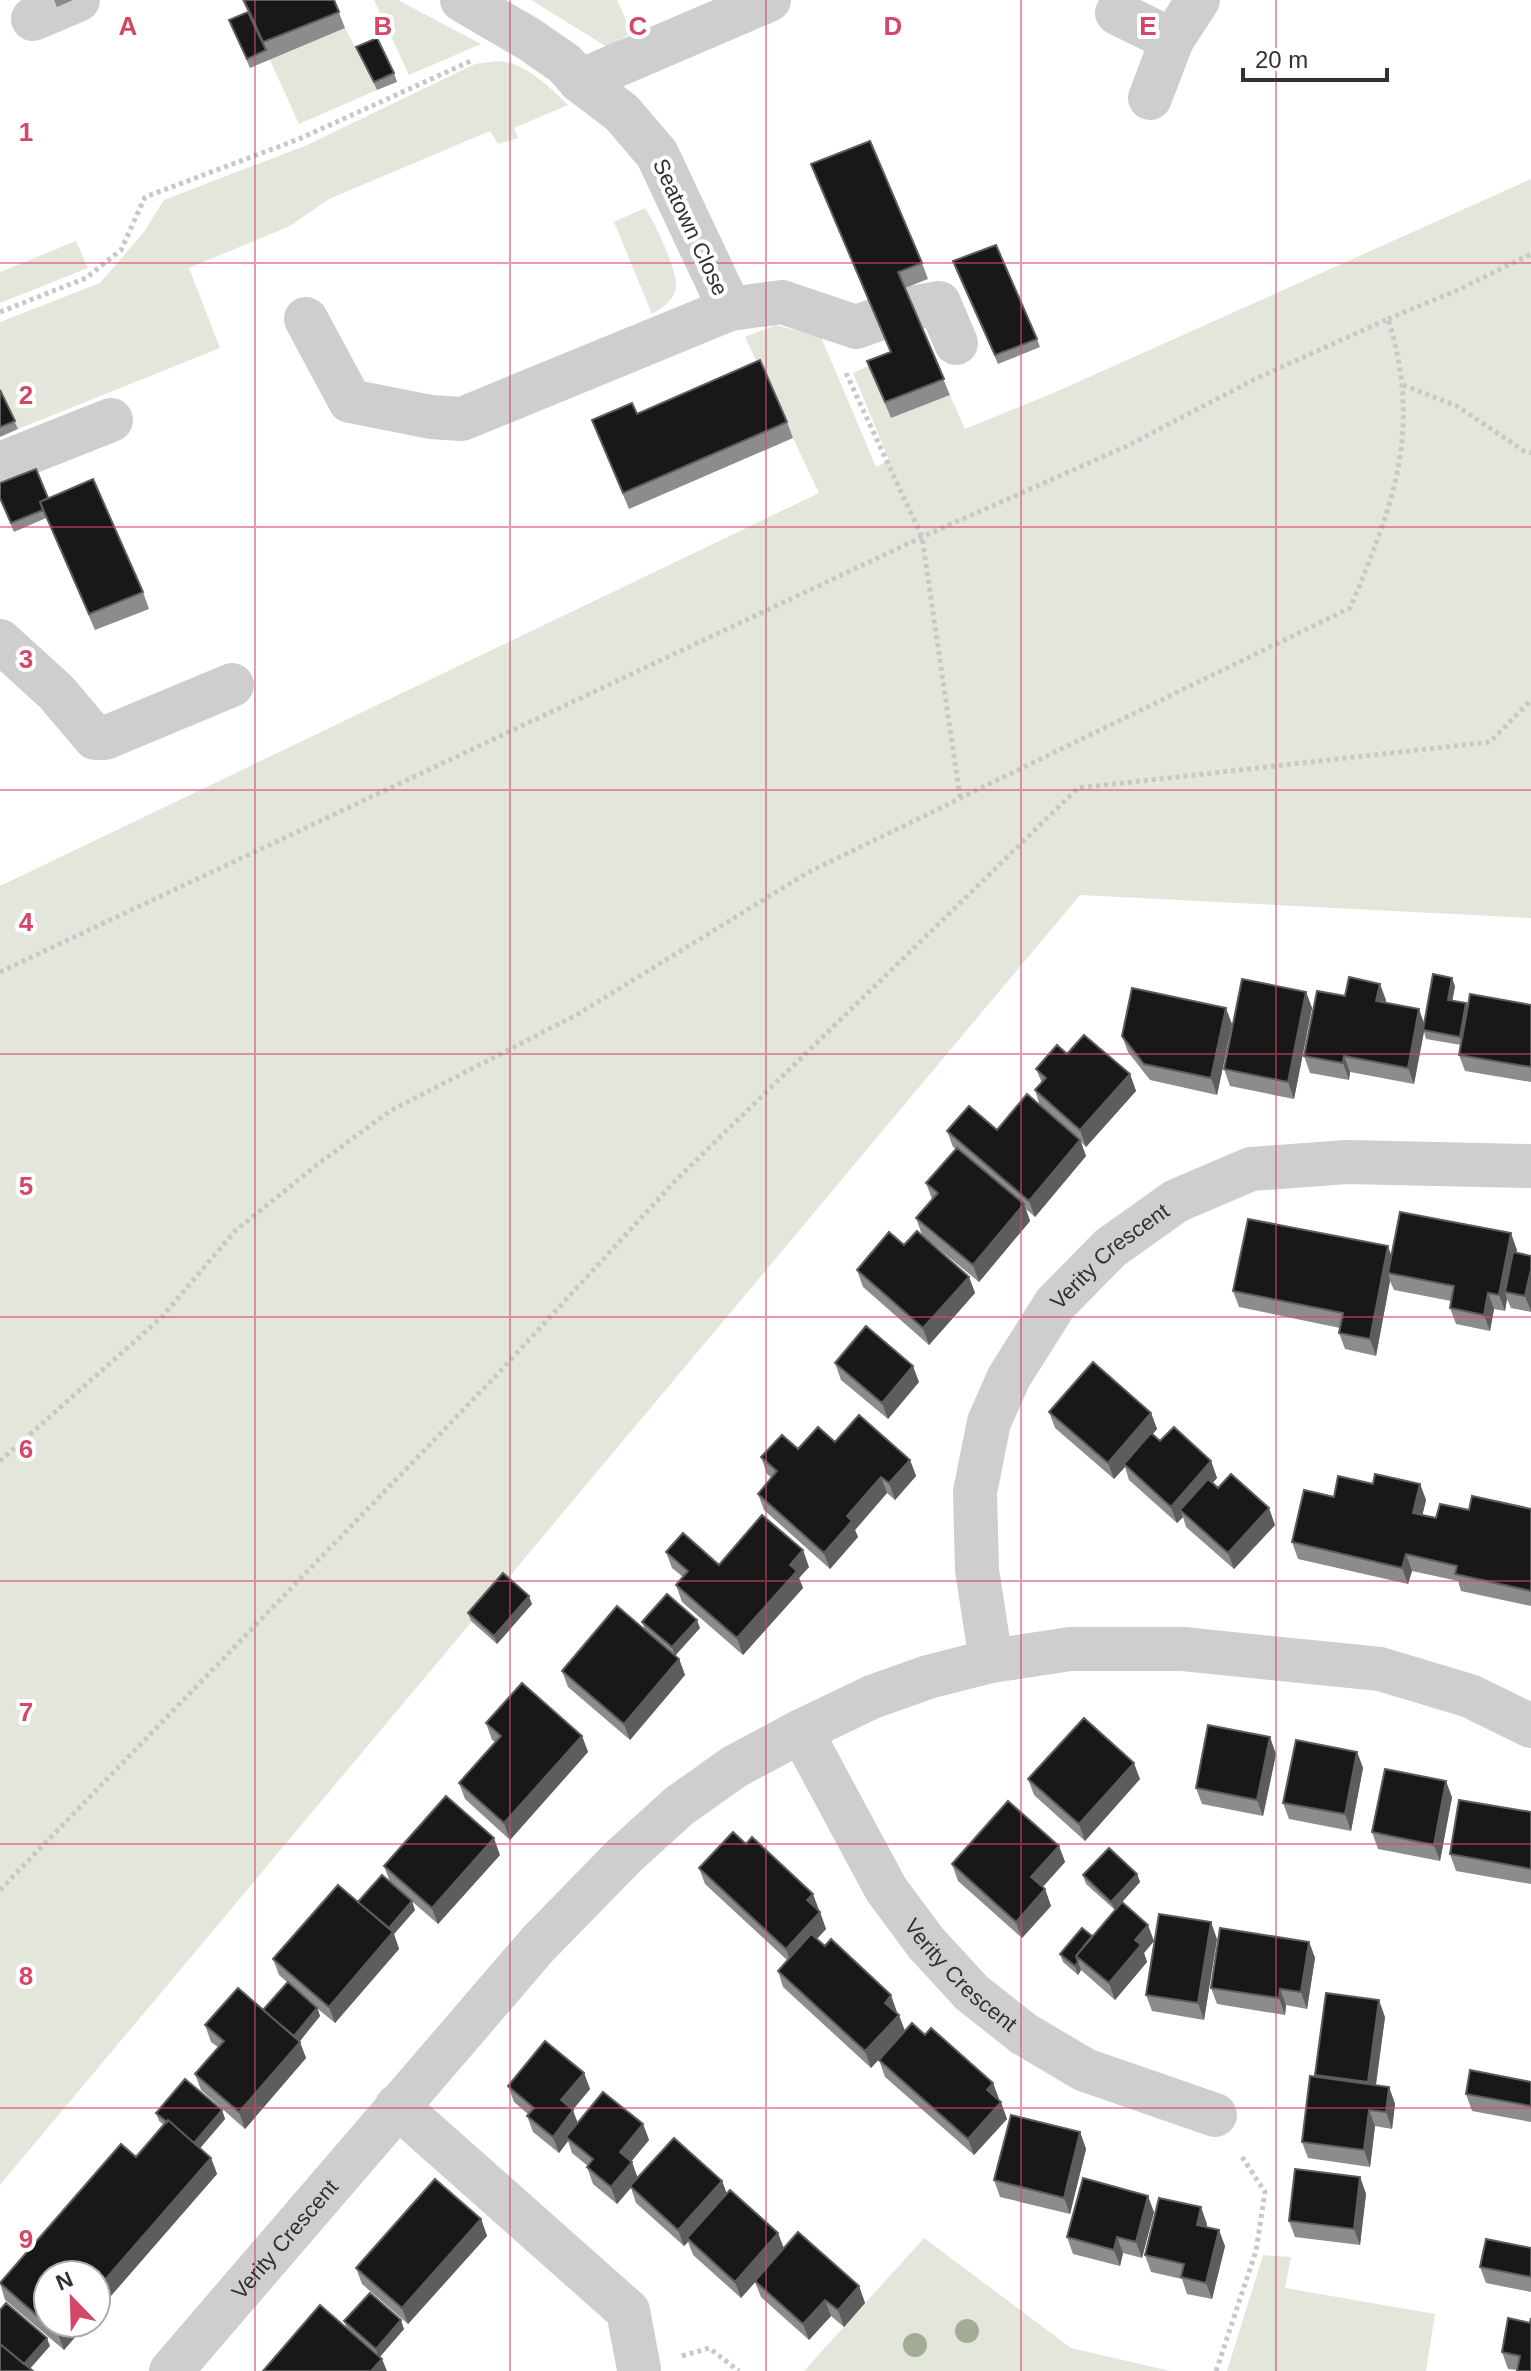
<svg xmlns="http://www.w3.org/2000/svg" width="1531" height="2371" font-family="Helvetica,sans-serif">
  <rect width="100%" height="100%" fill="#fff"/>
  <path fill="#e3e7db" d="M374,0H398L481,44L409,75Z
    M531,0H617L632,33L607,47Z
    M345,28L377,90L299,124L269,58Z
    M497,61C526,62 549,87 568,105L514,128L518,138L498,144L490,131L329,199L290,226L189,268L220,348L18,429L0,398V322L100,283L144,232L164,200L307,145L475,64Z
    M1531,179V918L1080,895L0,2185V886L819,493L745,337L776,325L821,337L876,467L889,460L853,373L877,362L891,418L950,395L965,429L1058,391Z
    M645,208C655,222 677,270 676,286C675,300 662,308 652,314L614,222Z
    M76,241L88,268L0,303V272Z
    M924,2238L1071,2348L1170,2371H804Z
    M1263,2255L1291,2257L1285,2288L1435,2314L1426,2371H1227Z"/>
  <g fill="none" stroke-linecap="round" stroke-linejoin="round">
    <path stroke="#c8c8c8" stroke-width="5" stroke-dasharray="4 4" stroke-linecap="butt" d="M0,312L86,278L121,250L145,197L299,139L473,60
      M1388,319L1458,290L1531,254
      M846,373L922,537L960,797
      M1403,385L1457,406L1524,451L1531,453
      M0,972L922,537L1127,446L1253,380L1388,319C1423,430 1393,506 1350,608L807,873L578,1014L390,1111L318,1164L235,1231L162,1317L0,1461
      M0,1890L492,1380L677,1179L1078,788L1490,742L1531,700
      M682,2356L709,2348L739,2371
      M1216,2371L1256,2251L1265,2192L1240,2154"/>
    <g stroke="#cecece" stroke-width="44">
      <path d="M1117,13L1172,40"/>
      <path d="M33,19L78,0"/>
      <path d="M580,81L769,0"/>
      <path d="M1150,98L1172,40L1198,0"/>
      <path d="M912,308L939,303L956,343"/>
      <path d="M730,309L782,302L856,327L876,320"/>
      <path d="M306,319L350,401L431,417L462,419L730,309L657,154L622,113L580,81L565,64L529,39L462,0"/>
      <path d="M0,464L111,420"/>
      <path d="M0,641L56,692L95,738H105L232,685"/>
      <path id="s1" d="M991,1661L977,1570L975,1492L989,1422L1009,1377L1055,1304L1110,1248L1176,1201L1251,1169L1347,1162L1531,1166"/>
      <path id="s2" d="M801,1731L886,1889L926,1943L972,1993L1024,2034L1085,2070L1215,2115"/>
      <path d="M397,2106L628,2311L639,2369"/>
      <path id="s3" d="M171,2371L538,1944L624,1856L679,1806L734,1767L801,1731L872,1697L928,1677L991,1661L1070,1649H1183L1380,1669L1470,1696L1531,1726"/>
    </g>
  </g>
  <g fill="#a4ac97">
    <circle cx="967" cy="2331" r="12"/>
    <circle cx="915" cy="2345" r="12"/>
  </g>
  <path fill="#8c8c8c" d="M54,0H73L57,7Z
    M242,0H334L345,28L250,68L229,20L248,12Z
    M356,47L394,73L397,82L377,90Z
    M811,164L922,263L928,279L905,288L950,395L891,418L867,361L890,352Z
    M956,270L1037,339L1040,347L998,364Z
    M0,390L18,429L0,437Z
    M637,414L787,422L793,438L629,509L592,420Z
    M48,498L143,592L149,609L95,630L46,518L14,532L0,499Z
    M1455,986L1452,1001L1466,1003L1468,1007L1531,1005V1082L1465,1071L1459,1055L1461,1045L1426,1039L1424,1032L1414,1084L1350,1072L1349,1080L1310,1073L1304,1056L1345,996L1386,1000L1385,1003L1424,1024Z
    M1306,992L1312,1008L1294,1099L1230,1086L1224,1069Z
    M1232,1024L1217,1095L1150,1080L1128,1052L1122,1036Z
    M1067,1054L1130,1074L1136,1091L1086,1147L1081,1142L1086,1156L1035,1217L1026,1209L1030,1221L979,1282L922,1235L916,1218L932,1199L926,1183L956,1149L953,1147L947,1131L997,1130L1040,1106L1035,1090L1042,1083L1036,1069Z
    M1517,1250L1516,1253L1531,1256V1312L1511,1308L1507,1299L1505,1311L1494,1309L1490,1331L1456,1324L1450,1308L1451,1301L1394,1290L1390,1281L1376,1356L1345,1349L1339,1333L1340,1328L1239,1307L1233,1291L1391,1255Z
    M857,1270L969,1277L975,1293L929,1345L863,1287Z
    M835,1363L919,1382L888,1419L841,1380Z
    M1049,1412L1151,1413L1157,1429L1153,1434L1160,1441L1211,1461L1217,1478L1212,1483L1218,1488L1275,1525L1234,1569L1186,1527L1183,1517L1177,1523L1129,1480L1125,1467L1114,1479L1055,1428Z
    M835,1442L910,1460L916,1476L895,1500L887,1493L855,1530L858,1537L830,1569L764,1510L758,1494L772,1478L767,1474L761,1457Z
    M1373,1484H1420L1426,1500L1422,1515L1436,1518L1469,1510L1531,1509V1606L1461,1591L1458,1581L1412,1571L1408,1584L1298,1559L1292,1542L1334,1497Z
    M666,1552L719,1565L809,1567L799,1578L803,1588L743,1655L682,1602L676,1585L683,1577L672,1568Z
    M532,1604L497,1644L471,1621L468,1613Z
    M642,1622L700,1628L675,1655L679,1659L685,1675L630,1740L568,1687L562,1671L645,1630Z
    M486,1723L582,1736L588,1752L510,1840L465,1799L459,1783L495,1742L492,1740Z
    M1357,1752L1363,1768L1351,1831L1289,1819L1283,1803Z
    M1276,1754L1263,1816L1202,1804L1196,1788Z
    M1028,1779H1140L1085,1841L1034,1795Z
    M1452,1797L1440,1861L1378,1849L1372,1832Z
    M1531,1812V1884L1456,1871L1450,1854Z
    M1059,1846L1065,1862L1043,1887L1045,1889L1051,1906L1022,1938L958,1881L952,1864Z
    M500,1855L438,1924L401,1892L415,1910L394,1934L399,1949L335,2023L318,2009L320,2016L299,2041L306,2058L245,2129L201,2090L195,2074L218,2047L211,2042L205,2025L263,2010L287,1982L279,1975L273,1959L390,1882L384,1866Z
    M699,1868L819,1910L826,1929L817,1939L897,2012L896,2013L905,2031L925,2035L993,2083L999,2100L1007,2119L974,2155L885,2077L879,2060L899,2037L871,2068L783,1987L778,1971L787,1960L705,1884Z
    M1137,1874L1140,1882L1122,1902L1154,1941L1144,1953L1147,1962L1115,2000L1081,1970L1078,1975L1063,1962L1060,1954L1092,1936L1115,1910L1086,1884L1083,1875Z
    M1217,1939L1204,2020L1152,2011L1146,1995Z
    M1309,1942L1315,1958L1307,2009L1286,2005L1285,2015L1217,2004L1211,1988Z
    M1385,2017L1376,2085L1389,2087L1395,2104L1392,2129L1375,2126L1370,2167L1308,2158L1302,2142L1316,2077L1315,2075Z
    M584,2073L590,2089L572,2110L578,2123L643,2124L649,2140L631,2161L638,2178L722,2181L727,2194L778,2233L784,2248L859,2286L865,2303L844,2327L831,2316L809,2340L761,2297L755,2282L741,2298L693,2255L688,2242L684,2246L636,2203L631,2188L617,2204L593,2184L587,2167L588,2166L572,2153L568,2141L559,2153L533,2132L527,2116L529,2115L514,2102L508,2086Z
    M1531,2082V2122L1472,2111L1466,2094Z
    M222,2110L225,2119L200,2148L211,2158L217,2174L64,2350L5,2300L0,2283L136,2157L164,2125L159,2121L156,2113Z
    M1080,2132L1086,2149L1070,2214L1000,2197L994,2180Z
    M1360,2177L1366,2194L1360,2245L1295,2237L1289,2221Z
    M1154,2212L1142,2258L1123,2253L1120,2266L1073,2254L1067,2237Z
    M481,2219L487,2236L408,2324L362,2284L356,2268Z
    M1207,2224L1206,2227L1225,2246L1212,2299L1187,2294L1182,2279L1151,2272L1145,2255Z
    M1531,2248V2292L1486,2283L1480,2267Z
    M344,2321L404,2329L380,2356L347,2329Z
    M1530,2323L1518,2370L1508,2369L1502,2352Z"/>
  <path fill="#5d5d5d" d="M1452,978L1455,986L1451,1008L1448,1000Z
    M1380,984L1386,1000L1382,1017L1376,1001Z
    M1306,992L1312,1008L1294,1099L1288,1082Z
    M1466,1003L1469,1011L1463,1045L1460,1037Z
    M1226,1008L1232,1024L1217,1095L1211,1078Z
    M1419,1009L1425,1026L1414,1084L1408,1068Z
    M1344,1056L1350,1072L1349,1080L1343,1063Z
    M1130,1074L1136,1091L1086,1147L1080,1130Z
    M1080,1140L1086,1156L1035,1217L1029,1201Z
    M1024,1204L1030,1221L979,1282L973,1265Z
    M1511,1233L1517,1250L1509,1292H1505L1507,1299L1505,1311L1499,1295Z
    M1388,1246L1394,1263L1388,1273L1390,1281L1376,1356L1370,1339Z
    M1531,1269V1311L1525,1296Z
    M969,1277L975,1293L929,1345L923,1328Z
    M1488,1293L1494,1309L1490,1331L1484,1315Z
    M913,1366L919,1382L888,1419L882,1403Z
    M1151,1413L1157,1429L1125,1466L1124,1464L1125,1467L1114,1479L1108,1463Z
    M910,1460L916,1476L895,1500L889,1483Z
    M1211,1461L1217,1478L1185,1514L1180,1510L1183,1517L1177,1523L1171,1507Z
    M881,1477L887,1493L855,1530L858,1537L830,1569L824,1553L847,1516Z
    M1420,1484L1426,1500L1419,1530L1413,1513Z
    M1269,1508L1275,1525L1234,1569L1228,1553Z
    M803,1550L809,1567L799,1578L803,1588L743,1655L737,1638L790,1565Z
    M1406,1554L1412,1571L1408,1584L1402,1568Z
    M529,1596L532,1604L497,1644L494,1636Z
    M697,1620L700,1628L675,1656L672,1647Z
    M679,1659L685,1675L630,1740L624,1724Z
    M582,1736L588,1752L510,1840L504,1823Z
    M1270,1737L1276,1754L1263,1816L1257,1800Z
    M1357,1752L1363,1768L1351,1831L1345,1814Z
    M1134,1763L1140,1779L1085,1841L1079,1824Z
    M1446,1781L1452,1797L1440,1861L1434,1845Z
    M494,1838L500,1855L438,1924L432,1908Z
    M1059,1846L1065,1862L1037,1893L1031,1877Z
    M1137,1874L1140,1882L1115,1910L1111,1902Z
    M1045,1889L1051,1906L1022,1938L1016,1922Z
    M813,1894L819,1910L813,1916L807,1900Z
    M412,1901L415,1910L394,1934L399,1949L335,2023L329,2007L388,1929Z
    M820,1912L826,1929L792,1965L786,1949Z
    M1211,1922L1217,1939L1204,2020L1198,2003Z
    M1148,1925L1154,1941L1144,1953L1147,1962L1115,2000L1109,1983L1135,1940Z
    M1309,1942L1315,1958L1307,2009L1301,1992Z
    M1078,1962L1081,1970L1078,1975L1075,1966Z
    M1280,1989L1286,2005L1285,2015L1279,1998Z
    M891,1995L897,2012L891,2019L885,2003Z
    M1379,2000L1385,2017L1374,2098L1368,2082Z
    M317,2008L320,2016L297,2045L294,2036Z
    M899,2015L905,2031L871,2068L865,2051Z
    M300,2042L306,2058L245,2129L239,2112Z
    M584,2073L590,2089L567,2117L561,2100Z
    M993,2083L999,2099L993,2106L987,2090Z
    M1389,2087L1395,2104L1392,2129L1386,2112Z
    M1001,2102L1007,2119L974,2155L968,2139Z
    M222,2110L225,2119L196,2153L193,2144Z
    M573,2110L579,2127L566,2137L568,2141L559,2153L553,2137Z
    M1369,2110L1375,2126L1370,2167L1364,2150Z
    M643,2124L649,2140L626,2168L620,2152Z
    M1080,2132L1086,2149L1070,2214L1064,2198Z
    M211,2158L217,2174L96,2313V2290Z
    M632,2162L638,2179L617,2204L611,2187Z
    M1360,2177L1366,2194L1360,2245L1354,2229Z
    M722,2181L728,2197L687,2238L688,2242L684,2246L678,2230Z
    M1148,2196L1154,2212L1142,2258L1136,2242Z
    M1201,2207L1207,2224L1203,2241L1197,2225Z
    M481,2219L487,2236L408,2324L402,2308Z
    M1219,2230L1225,2246L1212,2299L1206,2283Z
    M778,2233L784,2250L741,2298L735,2282Z
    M1117,2237L1123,2253L1120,2266L1114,2250Z
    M859,2286L865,2303L844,2327L838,2310Z
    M825,2300L831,2316L809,2340L803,2324Z
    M401,2320L404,2329L379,2358L376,2349Z
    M67,2323H87L64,2350L58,2334Z
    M47,2338L50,2346L28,2371L21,2367Z
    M382,2359L387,2371H371Z"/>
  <path fill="#181818" stroke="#5d5d5d" stroke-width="2" d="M244,0H334L339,12L263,42Z
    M248,12L266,50L247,59L229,20Z
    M377,38L394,73L374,82L356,47Z
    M870,141L922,263L898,272L944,379L885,402L867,361L891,352L811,164Z
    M996,245L1037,339L995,355L953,261Z
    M760,360L787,422L623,493L592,420L632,403L637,414Z
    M0,390L15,421L0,427Z
    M36,469L48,498L40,502L43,510L11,523L0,498V483Z
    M93,479L143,592L89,614L40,502Z
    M1433,974L1452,978L1448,1000L1466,1003L1460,1037L1423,1030Z
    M1349,977L1380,984L1376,1001L1419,1009L1408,1068L1344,1056L1343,1063L1304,1056L1317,991L1345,996Z
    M1242,979L1306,992L1288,1082L1224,1069Z
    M1132,988L1226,1008L1211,1078L1144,1064L1122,1036Z
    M1470,994L1531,1005V1067L1459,1055Z
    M1084,1035L1130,1074L1080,1130L1035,1090L1046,1078L1036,1069L1057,1045L1067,1054Z
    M1027,1094L1080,1140L1029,1201L947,1131L969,1106L997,1130Z
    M957,1148L1024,1204L973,1265L916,1218L938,1193L926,1183Z
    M1400,1212L1511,1233L1499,1295L1488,1293L1484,1315L1450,1308L1454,1286L1388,1273Z
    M1248,1219L1388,1246L1370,1339L1339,1333L1343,1313L1233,1291Z
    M917,1231L969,1277L923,1328L857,1270L889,1232L904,1245Z
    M1513,1252L1531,1256V1269L1525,1296L1505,1292Z
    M866,1326L913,1366L882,1403L835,1363Z
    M1093,1362L1151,1413L1108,1463L1049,1412Z
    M859,1415L910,1460L889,1483L881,1477L847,1516L852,1521L824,1553L758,1494L777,1471L761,1457L782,1435L798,1449L818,1427L835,1442Z
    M1174,1427L1211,1461L1171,1507L1124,1464L1151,1433L1160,1441Z
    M1231,1474L1269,1508L1228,1553L1180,1510L1208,1479L1218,1488Z
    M1375,1474L1420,1484L1413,1513L1436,1518L1440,1504L1469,1510L1472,1496L1531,1509V1591L1455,1574L1457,1566L1406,1554L1402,1568L1292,1542L1304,1490L1334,1497L1338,1476L1373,1484Z
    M762,1515L803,1550L790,1565L797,1571L737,1638L676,1585L688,1571L666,1552L683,1533L719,1565Z
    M503,1573L529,1596L494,1636L468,1613Z
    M667,1594L697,1620L672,1647L642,1622Z
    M617,1606L679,1659L624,1724L562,1671Z
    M522,1683L582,1736L504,1823L459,1783L501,1736L486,1723Z
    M1084,1718L1134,1763L1079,1824L1028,1779Z
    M1208,1725L1270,1737L1257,1800L1196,1788Z
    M1296,1740L1357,1752L1345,1814L1283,1803Z
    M1385,1769L1446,1781L1434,1845L1372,1832Z
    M446,1796L494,1838L432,1908L384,1866Z
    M1459,1800L1531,1812V1869L1450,1854Z
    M1008,1801L1059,1846L1031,1877L1045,1889L1016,1922L952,1864Z
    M733,1832L746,1844L752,1837L813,1894L807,1900L820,1912L786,1949L699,1868Z
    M1109,1848L1137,1874L1111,1902L1083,1875Z
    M382,1875L412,1901L389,1928L358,1902Z
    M338,1885L393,1932L329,2007L273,1959Z
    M1122,1902L1148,1925L1135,1940L1141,1945L1109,1983L1076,1956Z
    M1159,1914L1211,1922L1198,2003L1146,1995Z
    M1082,1928L1092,1936L1076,1956L1078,1962L1075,1966L1060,1954Z
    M1220,1928L1309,1942L1301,1992L1280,1989L1279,1998L1211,1988Z
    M811,1934L825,1946L831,1939L891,1995L885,2003L899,2015L865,2051L778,1971Z
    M288,1982L317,2008L294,2036L263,2010Z
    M238,1988L300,2042L239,2112L195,2074L224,2041L205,2025Z
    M1326,1993L1379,2000L1368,2082L1315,2075Z
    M912,2023L925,2035L931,2028L993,2083L987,2090L1001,2102L968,2139L879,2060Z
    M545,2041L584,2073L561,2100L573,2110L553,2137L527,2116L534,2108L508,2086Z
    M1470,2070L1531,2082V2106L1466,2094Z
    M1310,2076L1389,2087L1386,2112L1369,2110L1364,2150L1302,2142Z
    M185,2079L222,2110L194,2143L168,2120L167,2122L156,2113Z
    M603,2092L643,2124L620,2152L632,2162L611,2187L587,2167L593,2159L566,2137Z
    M1011,2115L1080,2132L1064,2198L994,2180Z
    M168,2120L211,2158L96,2290V2275H48V2323H67L58,2334L0,2283L121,2144L136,2157Z
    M674,2138L722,2181L678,2230L630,2186Z
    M1295,2169L1360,2177L1354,2229L1289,2221Z
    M1083,2178L1148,2196L1136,2242L1117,2237L1114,2250L1067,2237Z
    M435,2179L481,2219L402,2308L356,2268Z
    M730,2190L778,2233L735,2282L687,2238Z
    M1159,2198L1201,2207L1197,2225L1219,2230L1206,2283L1181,2277L1184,2264L1145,2255Z
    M798,2232L859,2286L838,2310L825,2300L803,2324L755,2281Z
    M1486,2239L1531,2248V2277L1480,2267Z
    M370,2293L401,2320L376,2349L344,2321Z
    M6,2303L47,2338L24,2364L0,2344V2310Z
    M320,2305L382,2359L371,2371H263Z
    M1508,2318L1530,2323L1531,2318V2371H1517L1520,2356L1502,2352Z
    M0,2344L33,2371H0Z"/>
  <path fill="none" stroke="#d44766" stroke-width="2" stroke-opacity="0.55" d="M255,0V2371M510,0V2371M766,0V2371M1021,0V2371M1276,0V2371M0,263H1531M0,527H1531M0,790H1531M0,1054H1531M0,1317H1531M0,1581H1531M0,1844H1531M0,2108H1531"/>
  <g text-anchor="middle" stroke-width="8" stroke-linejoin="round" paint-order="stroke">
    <g font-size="22" fill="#313131" stroke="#fff">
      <text transform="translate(691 227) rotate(65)" y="8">Seatown Close</text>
      <text dy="8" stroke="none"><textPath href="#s1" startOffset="450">Verity Crescent</textPath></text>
      <text dy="8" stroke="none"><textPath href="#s2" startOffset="294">Verity Crescent</textPath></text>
      <text dy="8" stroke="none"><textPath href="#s3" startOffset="174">Verity Crescent</textPath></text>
    </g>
  </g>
  <g font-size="26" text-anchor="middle" font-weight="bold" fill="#d44766" stroke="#fff" stroke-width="8" stroke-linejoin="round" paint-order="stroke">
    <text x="128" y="35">A</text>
    <text x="383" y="35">B</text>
    <text x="638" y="35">C</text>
    <text x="893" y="35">D</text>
    <text x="1148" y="35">E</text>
    <text x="26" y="141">1</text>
    <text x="26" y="404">2</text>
    <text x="26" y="668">3</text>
    <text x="26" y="931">4</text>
    <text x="26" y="1195">5</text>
    <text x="26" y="1458">6</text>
    <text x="26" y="1721">7</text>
    <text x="26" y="1985">8</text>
    <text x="26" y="2248">9</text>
  </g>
  <g transform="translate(72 2299) rotate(337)"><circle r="38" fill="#ffffff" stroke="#adadad" stroke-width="2"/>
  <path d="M0-6L14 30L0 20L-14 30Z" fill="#d44766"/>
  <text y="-12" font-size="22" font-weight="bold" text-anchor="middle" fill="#313131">N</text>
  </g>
  <path d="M1243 68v12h144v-12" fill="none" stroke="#313131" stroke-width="4"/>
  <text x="1255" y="68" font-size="24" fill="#313131" stroke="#ffffff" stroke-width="6" paint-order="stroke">20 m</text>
</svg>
